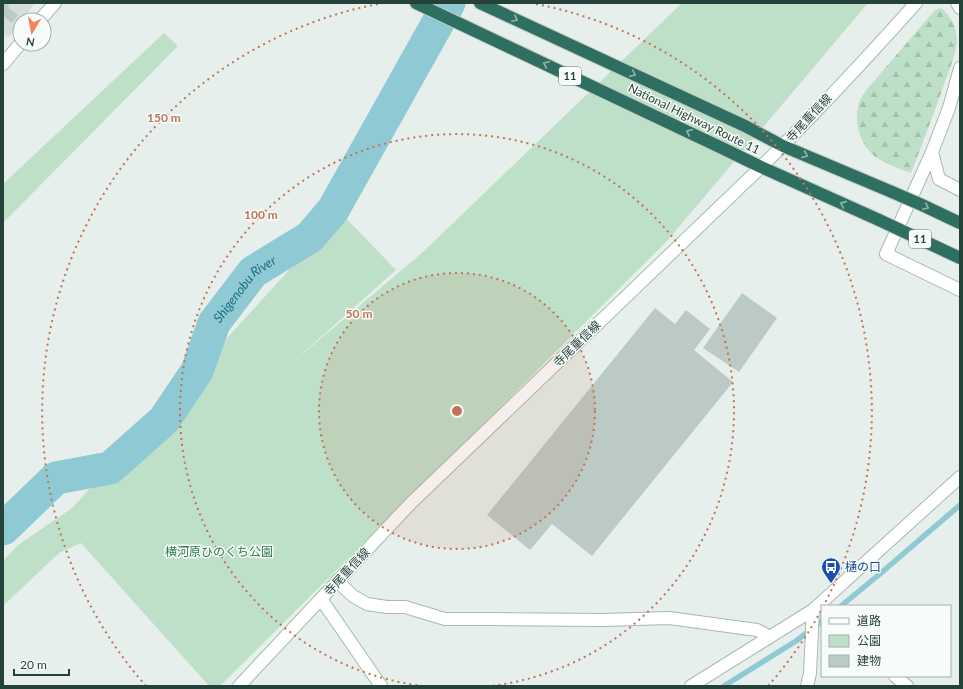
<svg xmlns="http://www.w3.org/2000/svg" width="963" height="689" font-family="Lato,'Noto Sans JP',sans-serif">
  <defs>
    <pattern id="forest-firs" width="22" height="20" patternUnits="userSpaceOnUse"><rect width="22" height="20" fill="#bfe0c8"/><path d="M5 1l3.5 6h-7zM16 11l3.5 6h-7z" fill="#a4c1ad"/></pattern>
  </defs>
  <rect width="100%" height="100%" fill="#e6efeb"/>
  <path fill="#d4dfda" d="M3,3H35L22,20H20V23L9,37L3,34Z"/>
  <path fill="#bfe0c8" d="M682,3H868L667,241L220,686H209L81,543L59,553L3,606V561L18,545L72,508L341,213L396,270L293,362L423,252Z
    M164,33L178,46L3,223V184Z"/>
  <path fill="url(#forest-firs)" d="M942,8C952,19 956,25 957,40C957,50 949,72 945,82C934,112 923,143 911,173C900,169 889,165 879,159C860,148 851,118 861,98C863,94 866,91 868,88L935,10Z"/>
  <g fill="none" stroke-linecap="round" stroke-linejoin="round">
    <path stroke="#8ec9d4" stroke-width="5.5" d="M841,606L881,573L960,505
      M724,686L796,641L822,621"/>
    <path stroke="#8ec9d4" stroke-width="33" id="s1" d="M3,529L56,478L110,468L164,420L197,371L214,323L253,272L310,237L333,210L449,3"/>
  </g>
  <path fill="#bbcac4" d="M3,3H8L9,8L18,15L12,23L3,16Z
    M742,293L777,318L739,372L703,348Z
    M655,308L675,324L686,310L710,329L694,350L733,382L592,556L552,524L530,550L487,515Z"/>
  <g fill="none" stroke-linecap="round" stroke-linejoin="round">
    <defs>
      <path id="street" d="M957,3L960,8
        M40,20L55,3
        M3,64L20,44
        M960,68L949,108L932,152L886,254L960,290
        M932,152L939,179L960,190
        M337,581L353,596L367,604L387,607H405L445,619H489L603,620L669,618L757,630L770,637
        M321,599L381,686
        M895,676L907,686
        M691,686L813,610L960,477
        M807,686L810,673L813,610"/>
      <path id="secondary" d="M239,686L410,504L761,167C815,114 866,59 916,3"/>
      <path id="highway" d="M416,3L724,149L761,167L879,220
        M480,3L745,126L783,146L892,192"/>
    </defs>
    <use href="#street" stroke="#a8b8b2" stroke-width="14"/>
    <use href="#secondary" stroke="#a4bbb3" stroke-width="14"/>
    <use href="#highway" stroke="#c2cac8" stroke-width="14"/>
    <use href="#street" stroke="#fff" stroke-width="12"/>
    <use href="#secondary" stroke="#fff" stroke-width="12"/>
    <use href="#highway" stroke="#2f6f62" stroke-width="12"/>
    <defs>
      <path id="highway-bridge" d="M892,192L922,205L960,223
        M879,220L960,258"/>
    </defs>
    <use href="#highway-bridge" stroke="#c2cac8" stroke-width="14" stroke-linecap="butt"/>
    <use href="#highway-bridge" stroke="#2f6f62" stroke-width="12"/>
  </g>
  <defs><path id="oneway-chevron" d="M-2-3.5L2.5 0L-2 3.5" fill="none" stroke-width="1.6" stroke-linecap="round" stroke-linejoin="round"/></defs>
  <g stroke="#93b5ae">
    <use href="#oneway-chevron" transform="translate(515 19) rotate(25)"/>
    <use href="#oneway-chevron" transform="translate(546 64) rotate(-155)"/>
    <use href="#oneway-chevron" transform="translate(633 74) rotate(25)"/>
    <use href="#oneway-chevron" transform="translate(689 132) rotate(-155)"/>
    <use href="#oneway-chevron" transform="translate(805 155) rotate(23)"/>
    <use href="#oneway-chevron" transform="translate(843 204) rotate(-156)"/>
    <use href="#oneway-chevron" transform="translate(926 207) rotate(25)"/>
  </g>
  <circle cx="457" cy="411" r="138" fill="#c07456" fill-opacity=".12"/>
  <g fill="none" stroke="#c07456" stroke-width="2" stroke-dasharray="2 4">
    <circle cx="457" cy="411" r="138"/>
    <path d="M423 686A277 277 0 1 1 491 686"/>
    <path d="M146 686A415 415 0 0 1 378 4M536 4A415 415 0 0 1 768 686"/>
  </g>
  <defs>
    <symbol id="bus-pin" viewBox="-11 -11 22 30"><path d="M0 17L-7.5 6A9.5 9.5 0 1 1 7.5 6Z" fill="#1a4fb4" stroke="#f7fbf9"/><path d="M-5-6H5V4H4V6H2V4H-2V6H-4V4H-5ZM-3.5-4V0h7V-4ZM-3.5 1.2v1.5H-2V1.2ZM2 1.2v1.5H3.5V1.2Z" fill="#fff"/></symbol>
  </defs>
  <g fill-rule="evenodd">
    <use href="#bus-pin" x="820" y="556" width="22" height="30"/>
  </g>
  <g text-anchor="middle" stroke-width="3" stroke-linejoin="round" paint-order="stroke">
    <g fill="#f7fbf9" stroke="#637a73" stroke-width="1">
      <rect x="559" y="67" width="22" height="18" rx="3"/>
      <rect x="909" y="230" width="22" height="18" rx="3"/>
    </g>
    <g font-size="11" font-weight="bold" fill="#24423a">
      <text x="570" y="80">11</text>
      <text x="920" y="243">11</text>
    </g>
    <g font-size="12" fill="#24423a" stroke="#f7fbf9">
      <text transform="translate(809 118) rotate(-47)" y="4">寺尾重信線</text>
      <text transform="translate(694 119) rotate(26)" y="4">National Highway Route 11</text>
      <text transform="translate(577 344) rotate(-44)" y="4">寺尾重信線</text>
      <text transform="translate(347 572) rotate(-47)" y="4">寺尾重信線</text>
    </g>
    <g font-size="12" fill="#2d7a4b" stroke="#f7fbf9">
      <text x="219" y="556">横河原ひのくち公園</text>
    </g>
    <g font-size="12" fill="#164399" stroke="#f7fbf9" text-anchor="start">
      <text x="845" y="571">樋の口</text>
    </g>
    <g font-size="13" font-style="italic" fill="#1c6f80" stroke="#f7fbf9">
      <text dy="5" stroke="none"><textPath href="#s1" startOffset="357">Shigenobu River</textPath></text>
    </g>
  </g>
  <circle cx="457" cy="411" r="6" fill="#c07456" stroke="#f7fbf9" stroke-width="2"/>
  <g font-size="12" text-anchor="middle" font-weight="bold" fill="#c07456" stroke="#f7fbf9" stroke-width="3" stroke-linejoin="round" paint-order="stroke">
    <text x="164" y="122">150 m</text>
    <text x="261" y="219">100 m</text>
    <text x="359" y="318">50 m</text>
  </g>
  <rect width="963" height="689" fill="none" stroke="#24423a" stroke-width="8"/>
  <rect x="821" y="605" width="130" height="72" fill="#f7fbf9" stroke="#a3b1ad"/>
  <rect x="829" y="618" width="20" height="6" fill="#ffffff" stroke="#a3b1ad"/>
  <text x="857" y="625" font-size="12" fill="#24423a">道路</text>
  <rect x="829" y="635" width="20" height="12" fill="#bfe0c8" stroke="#a3b1ad"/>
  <text x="857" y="645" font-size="12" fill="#24423a">公園</text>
  <rect x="829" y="655" width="20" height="12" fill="#bbcac4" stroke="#a3b1ad"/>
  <text x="857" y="665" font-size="12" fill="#24423a">建物</text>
  <g transform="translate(32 32) rotate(190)"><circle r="19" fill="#f7fbf9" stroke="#a3b1ad"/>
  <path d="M0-3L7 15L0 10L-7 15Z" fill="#f4845f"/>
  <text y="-6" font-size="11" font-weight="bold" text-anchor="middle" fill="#24423a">N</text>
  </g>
  <path d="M14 669v6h55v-6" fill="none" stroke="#24423a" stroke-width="2"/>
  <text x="20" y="669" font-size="12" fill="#24423a" stroke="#f7fbf9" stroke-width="3" paint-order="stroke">20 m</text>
</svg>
